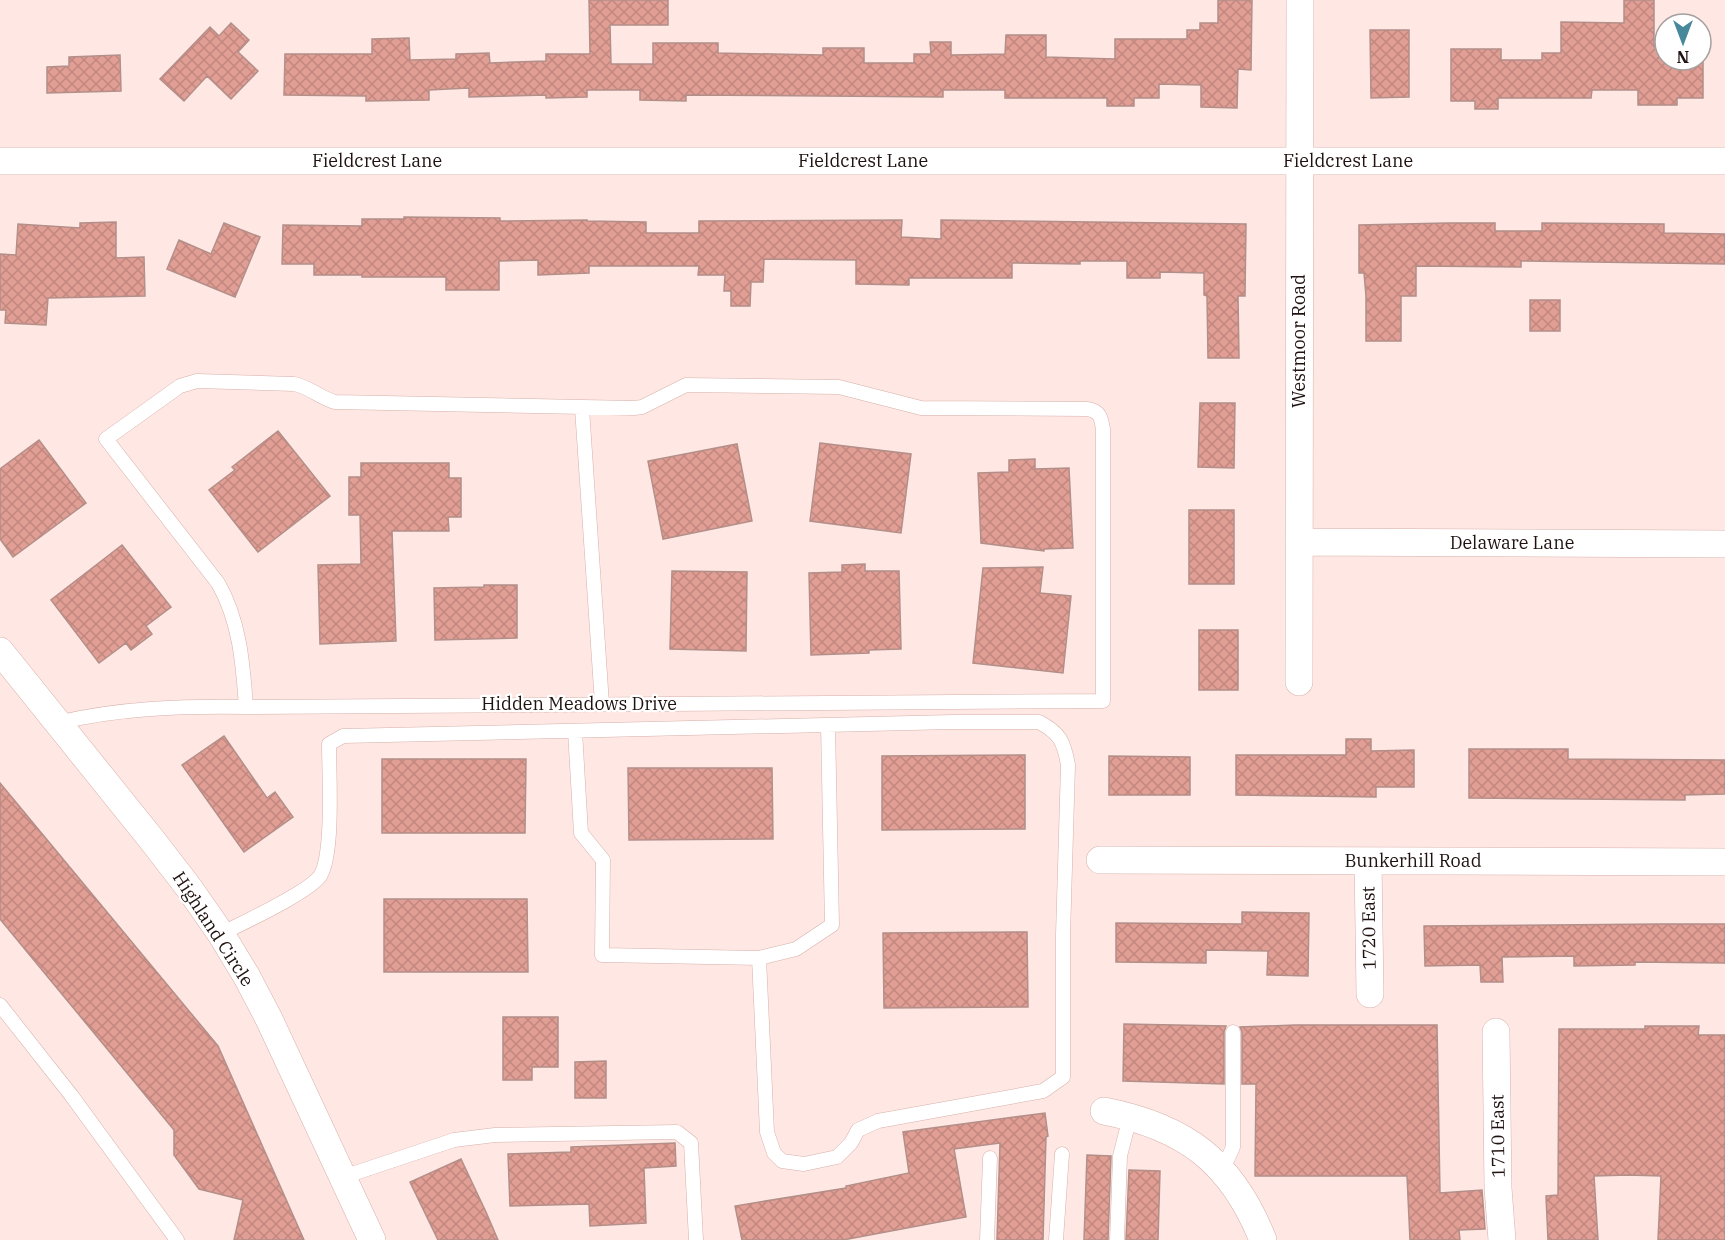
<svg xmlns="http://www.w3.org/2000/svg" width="1725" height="1240" font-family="'IBM Plex Serif',serif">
  <defs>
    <pattern id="building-cross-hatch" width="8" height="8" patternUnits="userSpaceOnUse" patternTransform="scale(1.5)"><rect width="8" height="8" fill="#e19e94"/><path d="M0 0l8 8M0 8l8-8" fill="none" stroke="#c1877f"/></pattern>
  </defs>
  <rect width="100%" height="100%" fill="#ffe7e3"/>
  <path fill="url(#building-cross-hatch)" stroke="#b38f89" stroke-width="1.5" d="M589,0H668V25H610L611,64H653V43H718V53L823,55V48H864V63H914V54H931L930,42H951V55L1005,54L1006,35H1046V57L1115,59V39H1187V30H1200V23H1218V0H1252L1251,70L1238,69L1237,108L1201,107V85L1159,84V98H1134V106H1107V98H1005V90H943V97L686,95V101L640,100V90H587V97L546,98V95L469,97V88L429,90V100L366,101V96L284,95L285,54H372V39L409,38L410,60L456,59V54L489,53L490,63L546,61V54H590Z
    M1624,0H1654V46L1665,47V60H1703V98H1677V105H1638V90H1592L1591,98H1498V109H1475V101H1451V49H1501V60H1542V53H1561V22L1624,23Z
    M231,23L249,40L238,52L258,71L231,99L207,76L184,101L160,79L210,27L219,36Z
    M1370,30H1409V97L1371,98Z
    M120,55L121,91L47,93V67L69,66V57Z
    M404,217L500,218V221L587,220V221L646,222V233H699V221L902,220L901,237L941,239V220L1246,224L1245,296H1238L1239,358H1208L1207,296L1204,295V273L1160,272V278H1127V261H1080V264L1012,263V278H909V285L856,284V260L764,259L763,282H751L750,306H731V291H724L725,275H698L699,266H589V273L538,275V260L499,261V290H446V277H362V275H314V264H282L283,225L362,226V219H404Z
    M116,222V258L144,257L145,296L48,298L46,325L5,323L6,310H0V254L16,255L18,224L80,228V223Z
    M224,223L260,237L235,297L167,269L179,240L211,254Z
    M1447,223H1495V231H1542V223L1664,224V233L1725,234V264L1521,261V267L1416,266V296H1401V341H1366V296L1364,273H1359V225Z
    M1530,300H1560V331H1530Z
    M1200,403H1235L1234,468L1198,467Z
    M278,431L330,496L258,552L209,490L235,470L232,467Z
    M39,440L86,503L13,557L0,539V469Z
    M820,443L911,454L901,533L810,521Z
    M737,444L752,521L663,539L648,461Z
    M1035,459V469L1069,468L1073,548L1044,549V551L981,543L978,473L1009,472V460Z
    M361,463H449V478H461V517H448L449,531H392L396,641L320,644L318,565L361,564L360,515H349V477H361Z
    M1189,510H1234V584H1189Z
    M122,545L171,607L146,626L152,634L131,650L126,643L99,663L51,600Z
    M865,564V571H899L901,649L869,650V653L811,655L809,573L842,572V565Z
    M1043,567L1040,593L1071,596L1063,673L973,663L983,568Z
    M672,571L747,572L746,651L670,649Z
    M484,585H517V638L435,640L434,588L484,587Z
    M1199,630H1238V690H1199Z
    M224,736L267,798L275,792L293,817L244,852L182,765Z
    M1346,739H1371V751L1414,750V787H1376V797L1236,795V755H1346Z
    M1469,749H1568V759L1725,760V794L1685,795V800L1469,798Z
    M1025,755V829L882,830V756Z
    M1109,756L1190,757V795H1109Z
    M382,759H526L525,833H382Z
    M628,768H772L773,839L629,840Z
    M0,783L218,1046L304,1240H234L243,1200L199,1189L174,1155V1130L0,919Z
    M384,899H527L528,972H384Z
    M1242,912L1309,913L1308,976L1267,975L1268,951L1206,950V963L1116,962V923L1242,924Z
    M1661,924H1725V963L1635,962V965L1574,966V956L1502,957L1503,982H1481L1480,965L1425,966L1424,926Z
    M1027,932L1028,1007L884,1008L883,933Z
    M503,1017H558V1067H532V1080H503Z
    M1124,1024L1226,1026L1224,1032V1084L1123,1081Z
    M1295,1025H1437L1440,1193L1482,1190L1485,1229L1459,1230L1460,1240H1410L1407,1176H1255L1256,1084H1242V1032L1240,1027Z
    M1645,1026H1699L1698,1035H1725V1240H1658L1661,1176L1628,1175L1594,1176L1598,1240H1548L1546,1196L1558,1195L1559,1029H1645Z
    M606,1061V1098H575V1062Z
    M1045,1113L1048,1136L1046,1137L1043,1240H997L1000,1143L954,1149L966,1217L843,1240H742L735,1206L846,1188V1186L909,1173L903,1132Z
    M675,1143L676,1166L644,1168L646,1223L590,1226L589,1204L510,1206L508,1154L571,1152V1147Z
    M1087,1155L1111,1156L1108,1240H1084Z
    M461,1159L486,1212L498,1240H438L410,1182Z
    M1129,1170L1160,1171L1158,1240H1126Z"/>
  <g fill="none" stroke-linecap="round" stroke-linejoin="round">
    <defs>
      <path id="lane" d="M582,408L602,704
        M57,723C118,708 183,706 246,707L1103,701V429C1101,417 1100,411 1087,409L921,408L839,387L686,385L642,407L634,408L335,402C320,398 310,387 294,384L197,381L180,386L106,439L218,583C240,621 243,665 246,707
        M221,934C242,923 308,893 320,876C334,855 329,773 329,744L343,736L953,722H1039C1060,733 1064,742 1068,765L1063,935V1077L1043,1091L878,1121L858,1130L851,1143L837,1157L804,1164L782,1161L774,1153L767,1132L759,958L602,955L603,860L581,833L575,731
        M759,958L796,949L832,925L828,725
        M0,1005L71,1095L177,1240
        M1223,1169L1233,1147V1032
        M343,1177L454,1140L495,1135L677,1132L691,1143L696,1240
        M987,1240L990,1158
        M1056,1240L1062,1154
        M1117,1240L1120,1156L1130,1117"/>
      <path id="street" d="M0,161H1725
        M1299,542L1725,544
        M0,651L152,840L189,888L221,934L247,977L269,1019L372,1240
        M1299,682L1300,0
        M1100,860L1725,862
        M1368,861L1370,994
        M1496,1032L1498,1188L1502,1240
        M1104,1111C1186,1127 1232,1162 1263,1240"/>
    </defs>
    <use href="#lane" stroke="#d7b0aa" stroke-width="15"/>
    <use href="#street" stroke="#d7b0aa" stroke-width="28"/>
    <use href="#lane" stroke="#fff" stroke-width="14"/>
    <use href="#street" stroke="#fff" stroke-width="27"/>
  </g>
  <g text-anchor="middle" stroke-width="4.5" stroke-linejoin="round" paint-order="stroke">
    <g font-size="18" fill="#1f1210" stroke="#fff">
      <text x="377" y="167">Fieldcrest Lane</text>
      <text x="863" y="167">Fieldcrest Lane</text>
      <text x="1348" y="167">Fieldcrest Lane</text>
      <text transform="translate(1299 341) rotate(-90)" y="6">Westmoor Road</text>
      <text x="1512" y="549">Delaware Lane</text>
      <text x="579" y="710">Hidden Meadows Drive</text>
      <text x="1413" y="867">Bunkerhill Road</text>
      <text transform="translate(1369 928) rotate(-91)" y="6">1720 East</text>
      <text transform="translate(213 929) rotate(57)" y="6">Highland Circle</text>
      <text transform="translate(1498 1136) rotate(-91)" y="6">1710 East</text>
    </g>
  </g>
  <g transform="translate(1683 42) rotate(180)"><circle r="28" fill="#ffffff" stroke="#a5a09f" stroke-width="1.5"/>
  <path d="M0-4.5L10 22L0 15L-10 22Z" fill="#48889b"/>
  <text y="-9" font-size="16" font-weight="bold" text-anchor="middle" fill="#1f1210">N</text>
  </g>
</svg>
